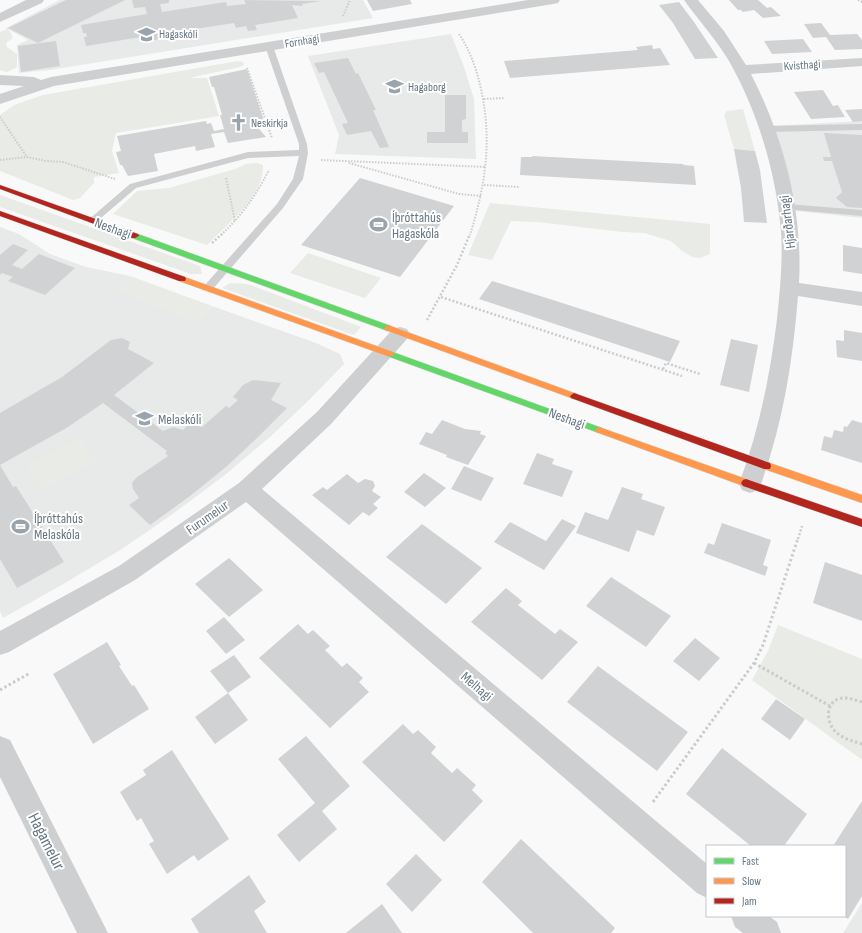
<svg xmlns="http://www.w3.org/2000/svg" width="862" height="933" font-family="'Sofia Sans Condensed',sans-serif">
  <rect width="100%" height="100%" fill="#f9f9f9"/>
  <path fill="#e8e9e9" d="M60,0H363L373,18L50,70L19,73L17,45L28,40L6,28Z
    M451,34L464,67L474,99L476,159L335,154L339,135L308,56Z
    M862,121V218L796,211L793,204L770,126Z
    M0,227L19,234L50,254L86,267L130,276L116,290L199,321L212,306L316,343L340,354L344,364L309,400L270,437L225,475L174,513L122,549L65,583L3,618L0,611Z
    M862,903V933H843Z"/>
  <path fill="#e8ebe6" d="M7,29L10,31L13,38L6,43L7,47L17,54V67L7,72L0,70V32Z
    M238,61L243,62L244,65L240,67L189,78H207L219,116L116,133L112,151L119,173L94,177V183L80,198L73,200L0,171V115L14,105L43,95Z
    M743,109L755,151L734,149L724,115L727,111Z
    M257,163L263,165C264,198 228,223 207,245L113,214L137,191L169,188L235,169L246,164Z
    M0,195L200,266L202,274H191L0,207Z
    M490,203L710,224V254L700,258L692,257L682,251L671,241L644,233L623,232L538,222L511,221L492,260L468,255Z
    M308,253L381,278L365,298L290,273Z
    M130,276L212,306L199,321L115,290Z
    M230,283L248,284L361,327L354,335L222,288Z
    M81,438L97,461L41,490L26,466Z
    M778,625L862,659V760L752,680L768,651Z"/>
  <path fill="#d0d2d3" d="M66,0H125L38,43L8,28Z
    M132,0H169V3L160,4L162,12L226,2L227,6L246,4L244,0L321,1L302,4L303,6L292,5L298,18L255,25L257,30L248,31L246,26L236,28L234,23L169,33L170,37L154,40L153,35L86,46L84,37H87L86,33H83L81,25L147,14L145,7L134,8Z
    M367,0H410L412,4L373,11Z
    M729,0H758L767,8L771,7L781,16L763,18L754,10L743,12L741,10H738Z
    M679,2L694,22L718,58L695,59L673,23L659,5Z
    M821,23L830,35L857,34L862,40V49L835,50L826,37L813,38L804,24Z
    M803,39L812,52L772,54L764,41Z
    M56,41L60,66L21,72L18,46Z
    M652,45L653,49L660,48L670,65L510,78L504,61L638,50L636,47Z
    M348,58L356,74L358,73L376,110H373L389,147L380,148L371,131L347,135L342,124L348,123L324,72L319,73L314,63Z
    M247,69L264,121L254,123L266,137L228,143L224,132L211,134L215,147L196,151L195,146L154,154L158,171L128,176L122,165H120L116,152L121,151L117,136L206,121L207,124L211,123L214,131L224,129L220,115H222L214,87H212L209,77Z
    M823,90L833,106L838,105L845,117L811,119L794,92Z
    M445,95H466V119L462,120V132H468V143H427V132H445Z
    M862,109V121L853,122L845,110Z
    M824,133L862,135V208L847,207L836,198L842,192L832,161H824L823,157H831Z
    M734,149L755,151L760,170L767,223L744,222L741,188Z
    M532,156L683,164L684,165L694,166L696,185L520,175L521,157H532Z
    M360,178L454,206L400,277L301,245Z
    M13,244L28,250L12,265L22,269L39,254L75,268L45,295L8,281L13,277L2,273L0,275V255Z
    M843,245L862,248V274L843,271Z
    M492,281L553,300L680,341L670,362L479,299Z
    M844,330L862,333V361L837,357L836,340L844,341Z
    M122,338L130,342L128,349L154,363L114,395L163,431L173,427L183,430L190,423L202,427L226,406L229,408L238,400L233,397L243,385L253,380L281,383L271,400L287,408L258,437L226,467L190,496L150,525L129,505L139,498L133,489L132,483L136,478L168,456L165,453L167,451L103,403L68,427L0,465V413L62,377L111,340Z
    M731,339L758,345L749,392L720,385Z
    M442,420L465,429L481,431L480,434L486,436L468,465L446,457L447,455L419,444L426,432L432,434Z
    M852,420L862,423V463L821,450L824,436L832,438L834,430L843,432L844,426L847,427Z
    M537,453L554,459L552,464L573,471L562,497L523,484Z
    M0,465L13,487L16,486L64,562L17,588L0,559Z
    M464,466L494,478L481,501L451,489Z
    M424,473L446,488L425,507L404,492Z
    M347,474L358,483L365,479L373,481L375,486L372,491L381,497L373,504L378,508L369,516L363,512L349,525L312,495L323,487L327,490Z
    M622,487L643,494L641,499L665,507L654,536L637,530L629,552L576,533L585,512L608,520Z
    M562,519L576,526L544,570L494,542L510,522L546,541Z
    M722,523L771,540L763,565L768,567L765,576L704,553L708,543L714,545Z
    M422,524L482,568L446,604L386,557Z
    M229,558L263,590L229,617L195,584Z
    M825,562L862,575V621L813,603Z
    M611,577L671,616L646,647L586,606Z
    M506,588L522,601L518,605L555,634L560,629L578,642L542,680L471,622Z
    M224,617L245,640L226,654L206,631Z
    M298,624L308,634L313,630L330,646L325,650L342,667L347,663L363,678L359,682L369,692L330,728L259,658Z
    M695,638L720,658L699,681L673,661Z
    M107,642L121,665L119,666L132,686L134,685L149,709L93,744L53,674Z
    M234,655L251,677L228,693L248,720L215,744L195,717L228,693L210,671Z
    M598,666L688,732L657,771L567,702Z
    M776,699L805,719L790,740L761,719Z
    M403,724L413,734L418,730L436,747L431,753L452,773L457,768L476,785L472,790L483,801L444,842L362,762Z
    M306,736L350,786L322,811L337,829L299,862L277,835L315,803L278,759Z
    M722,748L807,814L784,846H751L686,794Z
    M172,750L229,839L198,861L194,855L167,874L149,844L154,841L141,818L137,821L120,792L146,775L143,770Z
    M862,801V896L848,919L845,917V846H833Z
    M521,839L615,928L611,933H533L482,882Z
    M416,854L442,880L412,912L386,884Z
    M249,875L266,902L254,911L267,933H199L191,919Z
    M382,904L402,933H346Z"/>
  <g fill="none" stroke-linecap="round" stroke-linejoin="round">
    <defs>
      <path id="fast" d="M132,234H138L391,326L392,328L388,331L385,330L132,238Z
        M390,351L602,428L603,430L599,433L596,432L387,356L386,354L387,352Z"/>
      <path id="slow" d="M182,276L393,352L394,354L393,356H387L179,281V277Z
        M388,325L577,394L578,396L574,399L571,398L385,330L384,328Z
        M599,427L749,480L751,483L749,486L746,487L596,432L595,430Z
        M767,462L862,495V503L764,469L763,466L764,463Z"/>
      <path id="jam" d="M0,185L138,234L139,236L135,238H132L0,189Z
        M0,211L185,277L186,279L185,281H179L0,216Z
        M574,393L770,463L771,466L770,469H764L571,398L570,396Z
        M746,479L862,519V527L743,486L741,483L743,480Z"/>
    </defs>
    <use href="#fast" stroke="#d5d6d7" stroke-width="1"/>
    <use href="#slow" stroke="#d5d6d7" stroke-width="1"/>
    <use href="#jam" stroke="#d5d6d7" stroke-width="1"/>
    <path stroke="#cbcccd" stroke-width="2" stroke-dasharray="1.5 1.5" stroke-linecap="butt" d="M858,0L862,2
      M343,16L350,0
      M459,34C471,52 478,73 482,94C492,144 485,186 470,235
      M247,68L272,138
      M484,99L505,98
      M0,117L27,157L46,161L63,162L115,179
      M0,160L27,157
      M321,160L486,167
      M349,163L459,194L482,196
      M226,178L235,221
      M484,185L520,187
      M221,235C243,214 255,197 269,170"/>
    <path stroke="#cbcccd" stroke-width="2.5" stroke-dasharray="2 2" stroke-linecap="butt" d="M212,243L222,234
      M441,297L682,376
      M427,320L457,265L470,234
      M663,369L666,363L700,374
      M798,539L802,526"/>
    <path stroke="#cbcccd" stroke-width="3" stroke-dasharray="2.5 2.5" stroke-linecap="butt" d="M754,663L830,706
      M0,690L30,673
      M862,702C854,700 846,696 838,699C824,705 827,725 837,733C844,739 853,741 862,744
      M653,802L754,663L763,645L798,538"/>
    <path fill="#cecfd0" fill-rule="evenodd" d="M266,44H272L273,46L307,144L308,153L303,179L283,208L212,290H204L203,288L204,286L277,204L293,179L299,156L248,158L136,188L95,223H89L87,221L130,184L248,152L299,150V144L265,46Z
      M862,124V130L766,132L762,129L766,126Z
      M787,204L862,210V216L784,209L782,207Z"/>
    <path fill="#cecfd0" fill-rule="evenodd" d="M26,0H44L42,3L0,22V13Z
      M528,0H560L558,3L553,4L54,86L0,104V94L24,86L0,85V75L34,77L41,80L51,77Z
      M684,0H698L724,31L746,65L862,58V66L751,74C784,139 803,210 799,283L862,292V306L798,296C793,360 783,423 761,484L758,490L750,493L742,490L739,484C759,430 770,376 777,319C780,290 783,260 781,231C776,173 758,112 729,61C716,39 699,21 684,0Z
      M400,327L407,329L410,334L407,339L331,424L262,489L707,864V898L697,893L246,502L135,580L9,652L0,655V631L119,566L239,483L317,412L393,329Z
      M0,736L10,740L108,933H77L0,777Z
      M731,916H769L777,922L781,933H743L735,927Z"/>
    <use href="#fast" fill="#63d668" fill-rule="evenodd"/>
    <use href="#slow" fill="#ff974d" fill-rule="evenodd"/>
    <use href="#jam" fill="#b3261e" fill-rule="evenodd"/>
  </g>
  <defs>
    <symbol id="school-bare" viewBox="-9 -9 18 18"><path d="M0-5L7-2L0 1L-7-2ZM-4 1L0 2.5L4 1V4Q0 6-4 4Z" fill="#99a4ac" stroke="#fff" stroke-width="2.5" paint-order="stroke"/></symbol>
    <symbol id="church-bare" viewBox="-9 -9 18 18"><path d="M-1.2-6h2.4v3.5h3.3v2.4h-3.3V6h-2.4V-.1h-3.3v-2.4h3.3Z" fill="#99a4ac" stroke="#fff" stroke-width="2.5" paint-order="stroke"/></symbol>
    <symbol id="stadium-bare" viewBox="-9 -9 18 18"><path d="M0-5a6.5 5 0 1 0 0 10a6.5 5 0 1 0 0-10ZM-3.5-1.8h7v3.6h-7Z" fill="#99a4ac" stroke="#fff" stroke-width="2.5" paint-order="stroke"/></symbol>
  </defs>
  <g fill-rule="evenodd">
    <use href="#school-bare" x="134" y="22" width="25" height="25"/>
    <use href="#school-bare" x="382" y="74" width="25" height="25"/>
    <use href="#church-bare" x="226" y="110" width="25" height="25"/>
    <use href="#stadium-bare" x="366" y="212" width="25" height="25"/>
    <use href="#school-bare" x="132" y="406" width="25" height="25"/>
    <use href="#stadium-bare" x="8" y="514" width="25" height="25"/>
  </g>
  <g text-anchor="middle" stroke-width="4" stroke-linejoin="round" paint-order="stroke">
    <g font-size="12" fill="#657683" stroke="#fff" text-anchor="start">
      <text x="159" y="38">Hagaskóli</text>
      <text x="408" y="91">Hagaborg</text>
      <text x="251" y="127">Neskirkja</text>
    </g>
    <g font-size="12" fill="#657683" stroke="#fff">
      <text transform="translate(302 41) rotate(-9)" y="4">Fornhagi</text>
      <text transform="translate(802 65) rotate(-4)" y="4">Kvisthagi</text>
    </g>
    <g font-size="14" fill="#657683" stroke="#fff" text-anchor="start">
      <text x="392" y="222">Íþróttahús<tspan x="392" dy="16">Hagaskóla</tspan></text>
      <text x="158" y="424">Melaskóli</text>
      <text x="34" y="523">Íþróttahús<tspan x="34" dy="16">Melaskóla</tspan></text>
    </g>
    <g font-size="14" fill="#657683" stroke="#fff">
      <text transform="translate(787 222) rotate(-97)" y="5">Hjarðarhagi</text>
      <text transform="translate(113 228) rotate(20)" y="5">Neshagi</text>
      <text transform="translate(567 418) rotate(20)" y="5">Neshagi</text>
      <text transform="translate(207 517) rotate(-35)" y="5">Furumelur</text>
      <text transform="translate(477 686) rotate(41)" y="5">Melhagi</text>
    </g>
    <g font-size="17" fill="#657683" stroke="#fff">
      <text transform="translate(47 841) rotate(63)" y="6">Hagamelur</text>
    </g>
  </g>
  <rect x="706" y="845" width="140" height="72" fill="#ffffff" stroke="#c1c8cd"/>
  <rect x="714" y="858" width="20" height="6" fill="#63d668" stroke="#c1c8cd"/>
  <text x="742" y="865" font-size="12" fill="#657683">Fast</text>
  <rect x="714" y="878" width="20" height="6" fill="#ff974d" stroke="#c1c8cd"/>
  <text x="742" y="885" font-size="12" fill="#657683">Slow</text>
  <rect x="714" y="898" width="20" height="6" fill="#b3261e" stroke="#c1c8cd"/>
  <text x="742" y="905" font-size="12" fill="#657683">Jam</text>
</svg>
